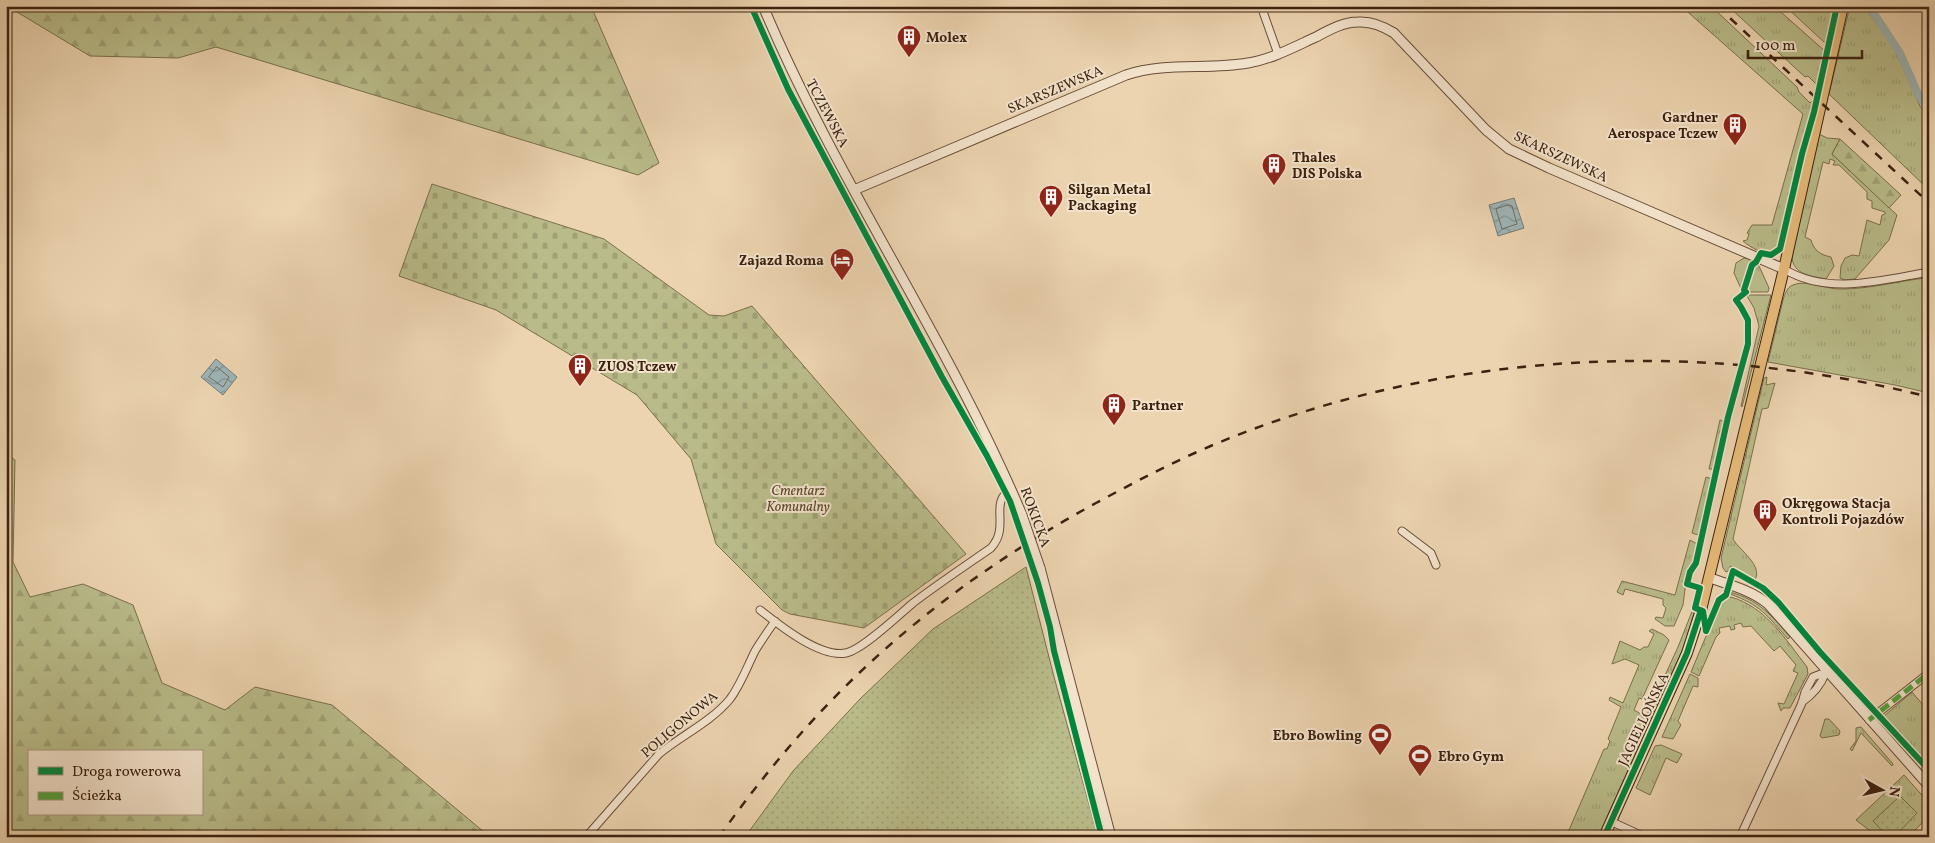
<svg xmlns="http://www.w3.org/2000/svg" width="1935" height="843" font-family="Vollkorn,serif">
  <defs>
    <pattern id="grass-tufts" width="24" height="20" patternUnits="userSpaceOnUse" patternTransform="scale(1.25)"><rect width="24" height="20" fill="#b9bc8a"/><path d="M3 7l-1-3M5 7V3M7 7l1-3M15 17l-1-3M17 17v-4M19 17l1-3" fill="none" stroke="#a0a176"/></pattern>
    <pattern id="forest-firs" width="22" height="20" patternUnits="userSpaceOnUse" patternTransform="scale(1.25)"><rect width="22" height="20" fill="#b9bc8a"/><path d="M5 1l3.5 6h-7zM16 11l3.5 6h-7z" fill="#a0a176"/></pattern>
    <pattern id="cemetery-stones" width="16" height="16" patternUnits="userSpaceOnUse" patternTransform="scale(1.25)"><rect width="16" height="16" fill="#b9bc8a"/><path d="M2 7V4a2 2 0 0 1 4 0v3zM10 15v-3a2 2 0 0 1 4 0v3z" fill="#a0a176"/></pattern>
    <pattern id="park-dots" width="8" height="8" patternUnits="userSpaceOnUse" patternTransform="scale(1.25)"><rect width="8" height="8" fill="#b9bc8a"/><path d="M2 2h.1M6 6h.1" fill="none" stroke="#a0a176" stroke-width="1.8" stroke-linecap="round"/></pattern>
    <pattern id="water-waves" width="16" height="10" patternUnits="userSpaceOnUse" patternTransform="scale(1.25)"><rect width="16" height="10" fill="#9eb5b7"/><path d="M0 5q4-4 8 0t8 0" fill="none" stroke="#829393"/></pattern>
  </defs>
  <rect width="100%" height="100%" fill="#ecd4b0"/>
  <filter id="stains"><feTurbulence type="fractalNoise" baseFrequency=".004" numOctaves="4"/><feColorMatrix values="0 0 0 0 .2 0 0 0 0 .09 0 0 0 0 .02 0 0 0 .5 -.17"/></filter>
  <radialGradient id="worn" r=".72"><stop offset=".6" stop-color="#630" stop-opacity="0"/><stop offset="1" stop-color="#630" stop-opacity=".3"/></radialGradient>
  <path fill="url(#grass-tufts)" stroke="#7b6f4d" d="M1681,6H1711L1797,87L1799,92L1810,103L1814,99L1815,101L1801,151L1780,244L1774,253C1764,255 1751,248 1743,241L1747,240L1749,234L1747,233L1752,225H1772L1803,114Z
    M1728,6H1774L1826,52L1818,84H1816L1808,76L1805,77Z
    M1785,6H1835L1827,43L1824,42Z
    M1850,6H1864L1894,48L1920,106L1929,118V190L1829,94Z
    M1819,134L1827,138L1840,139L1832,154L1897,215L1889,240L1855,279L1845,280L1840,278L1841,266L1845,258L1852,255L1859,256L1867,220L1880,225L1882,215L1885,214V212L1872,208V201L1867,199V192L1839,165H1833L1835,161L1830,159L1829,164L1823,162L1805,237L1811,240C1814,251 1821,255 1831,257L1834,266L1826,279C1812,276 1793,275 1792,257Z
    M1744,258L1754,260L1742,291L1734,273L1736,263Z
    M1756,264L1759,266L1769,288L1768,292H1750L1746,290L1753,266Z
    M1926,278L1929,282V393L1895,385L1768,362L1783,300C1785,294 1787,287 1793,285C1805,279 1828,290 1842,289C1870,289 1898,281 1926,278Z
    M1750,295H1771L1742,407L1741,406L1759,326L1754,308L1747,296Z
    M1767,377L1766,385L1775,383L1768,408L1762,409L1733,539C1740,551 1763,565 1755,580L1730,566V570L1726,572L1723,568L1721,558L1764,378Z
    M1720,420L1725,422V425L1715,467L1714,469H1709Z
    M1706,477L1712,479L1713,482L1703,528L1698,535L1692,533Z
    M1690,540L1697,544L1694,561L1687,574L1683,605L1674,626H1665L1655,619L1656,617L1663,618L1666,608L1663,605V599L1625,589L1623,595L1617,592L1622,581L1675,595Z
    M1730,592C1759,600 1771,615 1790,637L1788,639C1767,615 1760,605 1730,594Z
    M1731,597C1766,607 1786,640 1807,667L1808,674L1790,708H1783L1781,711L1778,703L1784,704L1798,673L1793,671L1796,665L1780,646L1774,651L1751,626L1743,627L1741,623L1734,625L1735,629L1731,630L1730,626L1719,628L1720,633L1716,637L1699,676L1691,672L1720,603L1727,598Z
    M1693,609H1695L1684,649L1599,837H1566L1604,749H1607L1610,741L1608,739L1621,707L1609,700L1610,697L1623,703L1639,665L1625,659L1612,664L1620,641L1640,650L1644,647H1648L1654,634L1649,631L1652,629L1664,635L1669,640L1642,699L1639,698L1634,710L1646,717L1678,647Z
    M1690,674L1698,678V687L1693,686L1678,721L1681,725L1673,739L1662,737Z
    M1912,692L1929,712V723L1927,725L1929,727V767L1883,717Z
    M1825,719H1829L1840,731L1839,735L1822,738L1820,736Z
    M1880,721L1929,775V780L1880,724Z
    M1861,727L1893,764L1892,766L1861,733L1852,751L1850,749L1856,741V728Z
    M1661,745L1682,754L1677,763L1666,758L1650,795L1636,788L1655,746Z
    M1904,775L1929,803V815L1909,837H1878L1856,820Z"/>
  <path fill="url(#forest-firs)" stroke="#7b6f4d" fill-rule="evenodd" d="M7,6H591L659,163L638,175L216,47L178,58L90,56Z
    M1840,139L1901,195L1889,208L1832,154Z
    M6,453L15,460L13,562L30,597L83,584L133,605L162,683L225,710L255,687L332,705L490,837H6ZM29,752H201V814H29Z"/>
  <path fill="url(#cemetery-stones)" stroke="#7b6f4d" d="M432,184L604,239L709,315L724,316L752,306L966,554L864,628L790,614L782,610L716,544L691,459L637,395L496,310L399,276Z"/>
  <path fill="url(#park-dots)" stroke="#7b6f4d" d="M1026,567L1054,677L1098,837H745L793,771L860,699L933,629Z
    M1900,796L1917,813L1894,837H1888L1873,821Z"/>
  <path fill="url(#water-waves)" stroke="#777a74" d="M1514,198L1524,228L1498,236L1489,205Z
    M216,359L237,377L223,395L201,377Z"/>
  <g fill="none" stroke-linecap="round" stroke-linejoin="round">
    <path stroke="#6e6c64" stroke-width="1" d="M1509,205L1512,206L1517,224L1502,229L1496,209Z
      M217,367L229,377L223,387L209,377Z"/>
    <path stroke="#9eb5b7" stroke-width="8" d="M1869,6L1900,53L1919,96L1929,110"/>
    <defs>
      <path id="minor" d="M1261,6L1278,54
        M1784,269C1828,296 1882,280 1929,272
        M1402,531L1431,553L1436,565
        M760,610C779,625 820,658 846,653C862,650 899,615 913,603C938,584 965,566 991,548C1011,526 988,503 1011,489
        M1802,702C1814,694 1821,685 1826,672
        M1869,720L1929,673
        M1610,821L1645,837
        M586,837L659,754C682,735 711,722 730,699C741,684 747,667 755,651C761,641 768,631 775,621
        M1740,837L1802,703L1805,692L1813,677L1826,672"/>
      <path id="tertiary" d="M763,6C837,182 948,339 1022,515
        M854,190L1126,75C1165,62 1207,70 1248,63C1272,59 1294,47 1316,37C1329,30 1343,22 1358,22C1372,21 1383,26 1394,33L1486,130L1509,149L1549,168L1784,269
        M1040,568L1111,837
        M1710,578C1730,585 1751,590 1768,604L1929,786"/>
      <path id="primary" d="M1604,837L1687,653L1701,610L1784,269L1843,6"/>
    </defs>
    <use href="#minor" stroke="#694e38" stroke-width="9"/>
    <use href="#tertiary" stroke="#694e38" stroke-width="11"/>
    <use href="#primary" stroke="#3d2210" stroke-width="12"/>
    <use href="#minor" stroke="#f3e3cc" stroke-width="7"/>
    <use href="#tertiary" stroke="#f3e3cc" stroke-width="9"/>
    <use href="#primary" stroke="#e6ba78" stroke-width="10"/>
    <path stroke="#3d2210" stroke-width="2.5" stroke-dasharray="9 9" stroke-linecap="butt" d="M1717,6L1929,203
      M719,837C760,779 806,724 857,675C928,607 1010,550 1096,503C1135,482 1173,462 1213,445C1437,351 1695,337 1929,397"/>
    <defs>
      <path id="tertiary-bridge" d="M1022,515L1040,568"/>
    </defs>
    <use href="#tertiary-bridge" stroke="#694e38" stroke-width="11" stroke-linecap="butt"/>
    <use href="#tertiary-bridge" stroke="#f3e3cc" stroke-width="9"/>
    <path stroke="#54a23f" stroke-width="5" stroke-dasharray="10 5" stroke-linecap="butt" d="M1869,720L1929,673"/>
    <defs>
      <path id="cycleway" d="M751,6L788,89L942,377L987,456L1010,501L1038,583L1050,627L1054,651L1102,837
        M1706,631L1703,611L1695,608L1700,588L1687,584L1690,572L1696,563L1728,417L1748,344V320L1741,307L1736,300L1746,292L1744,290L1752,265L1756,262L1761,253L1771,255L1780,249L1802,154L1814,112L1837,6
        M1706,631L1719,600L1726,595L1733,571L1763,588L1778,602L1820,652L1929,770
        M1604,837L1687,653L1701,610"/>
    </defs>
    <use href="#cycleway" stroke="#f3e3cc" stroke-width="9"/>
    <use href="#cycleway" stroke="#00873e" stroke-width="6"/>
  </g>
  <defs>
    <symbol id="building-pin" viewBox="-11 -11 22 30"><path d="M0 17L-7.5 6A9.5 9.5 0 1 1 7.5 6Z" fill="#8f2418" stroke="#f3e3cc"/><path d="M-4-6H4V6H1V3H-1V6H-4ZM-2.5-4.3h1.7v1.8h-1.7ZM.8-4.3h1.7v1.8H.8ZM-2.5-1h1.7V.8h-1.7ZM.8-1h1.7V.8H.8Z" fill="#fff"/></symbol>
    <symbol id="hotel-pin" viewBox="-11 -11 22 30"><path d="M0 17L-7.5 6A9.5 9.5 0 1 1 7.5 6Z" fill="#8f2418" stroke="#f3e3cc"/><path d="M-6-4.5h1.5V1H6V5H4.5V3h-9V5H-6ZM-4 0a1.8 1.8 0 1 1 3.6 0ZM.5 0V-2.5h3Q6-2.5 6 0Z" fill="#fff"/></symbol>
    <symbol id="stadium-pin" viewBox="-11 -11 22 30"><path d="M0 17L-7.5 6A9.5 9.5 0 1 1 7.5 6Z" fill="#8f2418" stroke="#f3e3cc"/><path d="M0-5a6.5 5 0 1 0 0 10a6.5 5 0 1 0 0-10ZM-3.5-1.8h7v3.6h-7Z" fill="#fff"/></symbol>
  </defs>
  <g fill-rule="evenodd">
    <use href="#building-pin" x="895" y="23" width="28" height="38"/>
    <use href="#building-pin" x="1721" y="111" width="28" height="38"/>
    <use href="#building-pin" x="1260" y="151" width="28" height="38"/>
    <use href="#building-pin" x="1037" y="183" width="28" height="38"/>
    <use href="#hotel-pin" x="828" y="246" width="28" height="38"/>
    <use href="#building-pin" x="566" y="352" width="28" height="38"/>
    <use href="#building-pin" x="1100" y="391" width="28" height="38"/>
    <use href="#building-pin" x="1751" y="497" width="28" height="38"/>
    <use href="#stadium-pin" x="1366" y="721" width="28" height="38"/>
    <use href="#stadium-pin" x="1406" y="742" width="28" height="38"/>
  </g>
  <g text-anchor="middle" stroke-width="4" stroke-linejoin="round" paint-order="stroke">
    <g font-size="14" font-weight="bold" fill="#3d2210" stroke="#f3e3cc" text-anchor="start">
      <text x="926" y="42">Molex</text>
      <text x="1718" y="122" text-anchor="end">Gardner<tspan x="1718" dy="16">Aerospace Tczew</tspan></text>
      <text x="1292" y="162">Thales<tspan x="1292" dy="16">DIS Polska</tspan></text>
      <text x="1068" y="194">Silgan Metal<tspan x="1068" dy="16">Packaging</tspan></text>
      <text x="824" y="265" text-anchor="end">Zajazd Roma</text>
      <text x="598" y="371">ZUOS Tczew</text>
      <text x="1132" y="410">Partner</text>
      <text x="1782" y="508">Okręgowa Stacja<tspan x="1782" dy="16">Kontroli Pojazdów</tspan></text>
      <text x="1362" y="740" text-anchor="end">Ebro Bowling</text>
      <text x="1438" y="761">Ebro Gym</text>
    </g>
    <g font-size="14" fill="#3d2210" stroke="#f3e3cc">
      <text transform="translate(1055 89) rotate(-23)" y="5">SKARSZEWSKA</text>
      <text transform="translate(828 113) rotate(62)" y="5">TCZEWSKA</text>
      <text transform="translate(1561 156) rotate(25)" y="5">SKARSZEWSKA</text>
      <text transform="translate(1036 517) rotate(70)" y="5">ROKICKA</text>
      <text transform="translate(1643 719) rotate(-65)" y="5">JAGIELLOŃSKA</text>
      <text transform="translate(679 724) rotate(-40)" y="5">POLIGONOWA</text>
    </g>
    <g font-size="14" font-style="italic" fill="#5c482e" stroke="#f3e3cc">
      <text x="798" y="495">Cmentarz<tspan x="798" dy="16">Komunalny</tspan></text>
    </g>
  </g>
  <rect width="1935" height="843" fill="none" stroke="#ecd4b0" stroke-width="25"/>
  <rect x="8" y="8" width="1920" height="828" fill="none" stroke="#3d2210" stroke-width="2.5"/>
  <rect x="12" y="12" width="1910" height="818" fill="none" stroke="#3d2210"/>
  <rect x="28" y="750" width="175" height="65" fill="#f3e3cc" stroke="#aa9681"/>
  <rect x="38" y="767" width="25" height="8" fill="#00873e" stroke="#aa9681"/>
  <text x="72" y="776" font-size="15" fill="#3d2210">Droga rowerowa</text>
  <rect x="38" y="792" width="25" height="8" fill="#54a23f" stroke="#aa9681"/>
  <text x="72" y="800" font-size="15" fill="#3d2210">Ścieżka</text>
  <g transform="translate(1882 790) rotate(98)" stroke="#f3e3cc" stroke-width="4" paint-order="stroke">
  <path d="M0-4L9 19L0 12L-9 19Z" fill="#3d2210"/>
  <text y="-8" font-size="14" font-weight="bold" text-anchor="middle" fill="#3d2210">N</text>
  </g>
  <path d="M1748 50v8h114v-8" fill="none" stroke="#3d2210" stroke-width="2.5"/>
  <text x="1755" y="50" font-size="15" fill="#3d2210" stroke="#f3e3cc" stroke-width="4" paint-order="stroke">100 m</text>
  <rect width="100%" height="100%" filter="url(#stains)"/>
  <rect width="100%" height="100%" fill="url(#worn)"/>
</svg>
